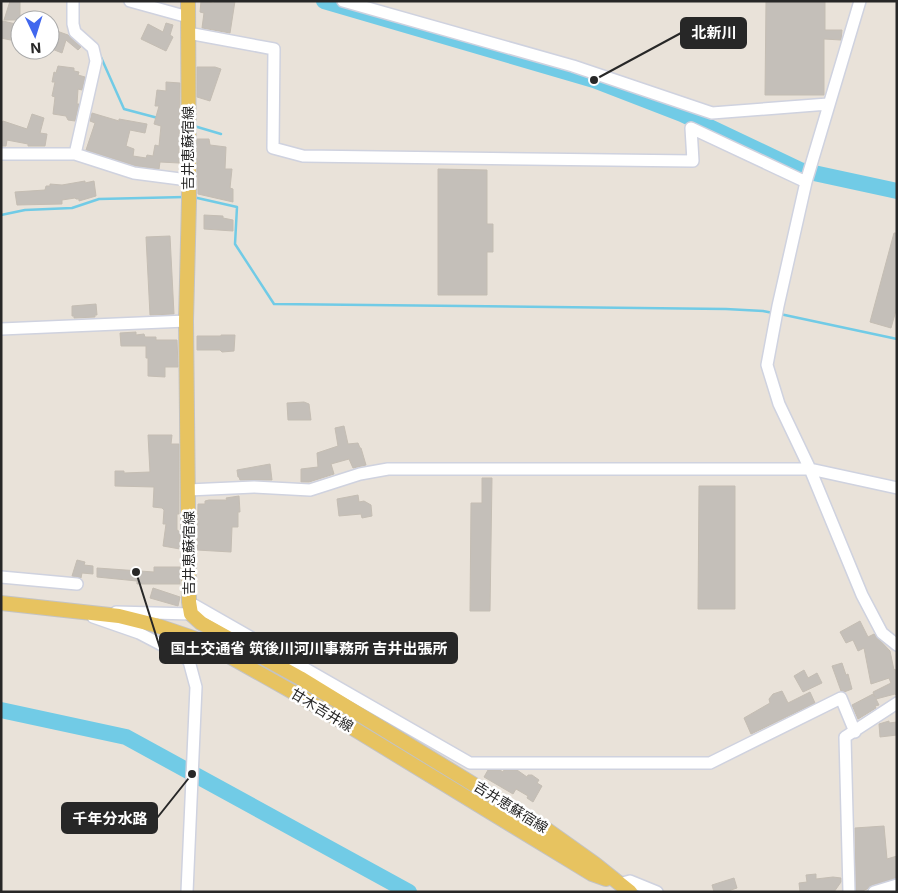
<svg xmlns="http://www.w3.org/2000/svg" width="898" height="893" font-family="Inter,'Noto Sans JP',sans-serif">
  <rect width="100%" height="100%" fill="#e9e2d9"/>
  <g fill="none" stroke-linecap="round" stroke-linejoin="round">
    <path stroke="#71cbe6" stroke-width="2.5" d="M100,55L124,109L158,118
      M194,126L221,134
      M193,197L237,207L235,244L274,304L726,309L763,311L773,313
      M1,215L25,210L72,208L99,199L185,197
      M780,314L897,339"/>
    <path stroke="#71cbe6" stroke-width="16" d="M324,1L594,80L682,114L800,170L897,191
      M1,710L126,737L409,892"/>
  </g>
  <path fill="#c4bfb9" stroke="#c4bdb3" d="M10,1H20V20H4Z
    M201,1L214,3V1H235L230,33L202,28L204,13L200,12Z
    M766,1H825V30H842L841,40L824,39V95H765Z
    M3,21L20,25V42L1,38V22Z
    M166,23L173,25L170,35L173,37L166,51L141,39L148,24L163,32Z
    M54,30L68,35L81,47L78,50L66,40L62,53L52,49L53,47L50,46V33L57,35Z
    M58,66L74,68V71L79,72L78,75L85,77L82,90L78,89L77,104H79L75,121L68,120L66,116L53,114L55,97L52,96L55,82H52L54,72L56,73Z
    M197,67H215L221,69L210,101L197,97Z
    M166,82L180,83L179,163L160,162L159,169L136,166L86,150L95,123L90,121L92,113L119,121V119L147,124L145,133L130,130L126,146L134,149L133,156L146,158L147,155L153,156L155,145L159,146L161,126L154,124L159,106H155L157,90L166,91Z
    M32,114L44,118L40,133L47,134L45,146H28V144L7,140L6,146H1V124L3,121L27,129Z
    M197,139H209L210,145L226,147L225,169H232L230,188L233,189V202L198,194Z
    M438,169L487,170V224H493V252H487V295H438Z
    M85,181V183L94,181L96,196L79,201V199H76L75,198L62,200V204L17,205L15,192L45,190L46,186H50V184L62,185Z
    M204,215L223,216V218L233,220V231L204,229Z
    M894,233H897V307L891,328L870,322Z
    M170,236L174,314L150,315L146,237Z
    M96,304L97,315H95V317L74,318V316H72V306Z
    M136,332V335L144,334L145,337H156V340H177L178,367H165V377L148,376V358H146V346H121L120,333Z
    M221,335H235L234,351L222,352L220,350H197V336H221Z
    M304,402L309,404L311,420H288L287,403Z
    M344,426L348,444L358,443L360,448H361L366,465L353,468L349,459L331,464L334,474L309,482H301V469L318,467L317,453L338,446L335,428Z
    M148,435H172L171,444H179V514H177V530L180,532V549L163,546L166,524H163L164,510L162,508L153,507L154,487L115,486V471H124V473L150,472Z
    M270,464L272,480H240L239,477H238L237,470Z
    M482,478H492L490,611H470L471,503H482Z
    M699,486H735V609H698Z
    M358,495L359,502L364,501L371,505L372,516L362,518L361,514L339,516L337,499Z
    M239,496L240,512H238V527H232L231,552L197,550L198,504H205V501L209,500H227L226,498Z
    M77,560L85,562L84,565L93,566V574L82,573L81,578L72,576Z
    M154,567H180V584H137V581L97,577V568L154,572Z
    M153,588L180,597L178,606L150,598Z
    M860,621L868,637L874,634L890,651L894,670L895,669L897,676V696L895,694L876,699L879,705L875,706L876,708L858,719L852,705L873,694L875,697L873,692L891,683L889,678L871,684L864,648L858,651L853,640L846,643L840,632Z
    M842,663L846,675L848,674L852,689L844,692L841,691L832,666Z
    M804,670L808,678L817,673L822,683L803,692L794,676Z
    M782,691L788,703L810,692L815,703L751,734L744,718L770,703L769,699L773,694Z
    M889,721V723L897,722V735L880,737L879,724Z
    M488,770H500L503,772L504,770H517L527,777L528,775H532L539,780L537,783L542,786L533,802L527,798L528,796L516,789L513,794L484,777Z
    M884,826L887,859L897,856V878L872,885L867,889L864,890V891L856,892L855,828Z
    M816,874V879L833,877L841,878V882L834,892H800L799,883L807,882L806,875Z
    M734,878L737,888L725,892H714L712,885Z"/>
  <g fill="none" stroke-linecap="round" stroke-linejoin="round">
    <defs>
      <path id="minor" d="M73,1V24L75,32L93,48L96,61L75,154
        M130,1L188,17
        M343,1L573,66L712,113L828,104
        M860,1L806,182L778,306L767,365L779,404L810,469L862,595L882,633L897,645
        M188,33L274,49L273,148L303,156L693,161L691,128L806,182
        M1,154H75L134,173L188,180
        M1,329L186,321
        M188,490L254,487L310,490L360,474L388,469H810L897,488
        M1,577L77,584
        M189,602L470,763H710L841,698L855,732
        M116,612L191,614
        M93,617L139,633L181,655L189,661L196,687L187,892
        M619,884L630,881L657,892
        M849,892L845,737L897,703
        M874,892L897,885"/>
      <path id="major" d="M188,1L189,201L186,321L189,602L191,614L201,623L300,678L543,827L595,864L630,892
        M1,603L119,616L155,625L202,641L300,696L592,874L606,879"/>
    </defs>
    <use href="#minor" stroke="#cfd2df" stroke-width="14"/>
    <use href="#major" stroke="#c3c3c3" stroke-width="16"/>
    <use href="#minor" stroke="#fff" stroke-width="11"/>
    <use href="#major" stroke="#e7c360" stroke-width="14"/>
  </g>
  <g text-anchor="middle" stroke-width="5" stroke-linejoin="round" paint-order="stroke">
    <g font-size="14" fill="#272727" stroke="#fff">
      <text transform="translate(188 148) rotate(-90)" y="5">吉井恵蘇宿線</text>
      <text transform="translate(189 553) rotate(-90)" y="5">吉井恵蘇宿線</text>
      <text transform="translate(322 710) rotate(31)" y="5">甘木吉井線</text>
      <text transform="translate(511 807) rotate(32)" y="5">吉井恵蘇宿線</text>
    </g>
  </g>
  <path fill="none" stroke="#272727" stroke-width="2" d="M594 80L681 33M136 572L160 648M192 774L157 818"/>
  <g fill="#272727" stroke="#fff" stroke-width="2">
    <circle cx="594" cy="80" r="5"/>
    <circle cx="136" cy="572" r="5"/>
    <circle cx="192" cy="774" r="5"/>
  </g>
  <g fill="#272727" stroke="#272727" stroke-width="2">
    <rect x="681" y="18" width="65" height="30" rx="5"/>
    <rect x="160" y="633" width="297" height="30" rx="5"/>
    <rect x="62" y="803" width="95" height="30" rx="5"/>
  </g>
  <g font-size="15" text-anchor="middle" font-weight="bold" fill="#fff">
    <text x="714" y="38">北新川</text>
    <text x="309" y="654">国土交通省 筑後川河川事務所 吉井出張所</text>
    <text x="110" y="824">千年分水路</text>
  </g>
  <rect width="898" height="893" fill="none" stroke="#272727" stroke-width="5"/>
  <g transform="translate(35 35) rotate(176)"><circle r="24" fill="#ffffff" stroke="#a9a9a9"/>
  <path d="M0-4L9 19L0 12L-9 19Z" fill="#4167ee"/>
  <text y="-8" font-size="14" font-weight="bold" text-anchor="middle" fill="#272727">N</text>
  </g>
</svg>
